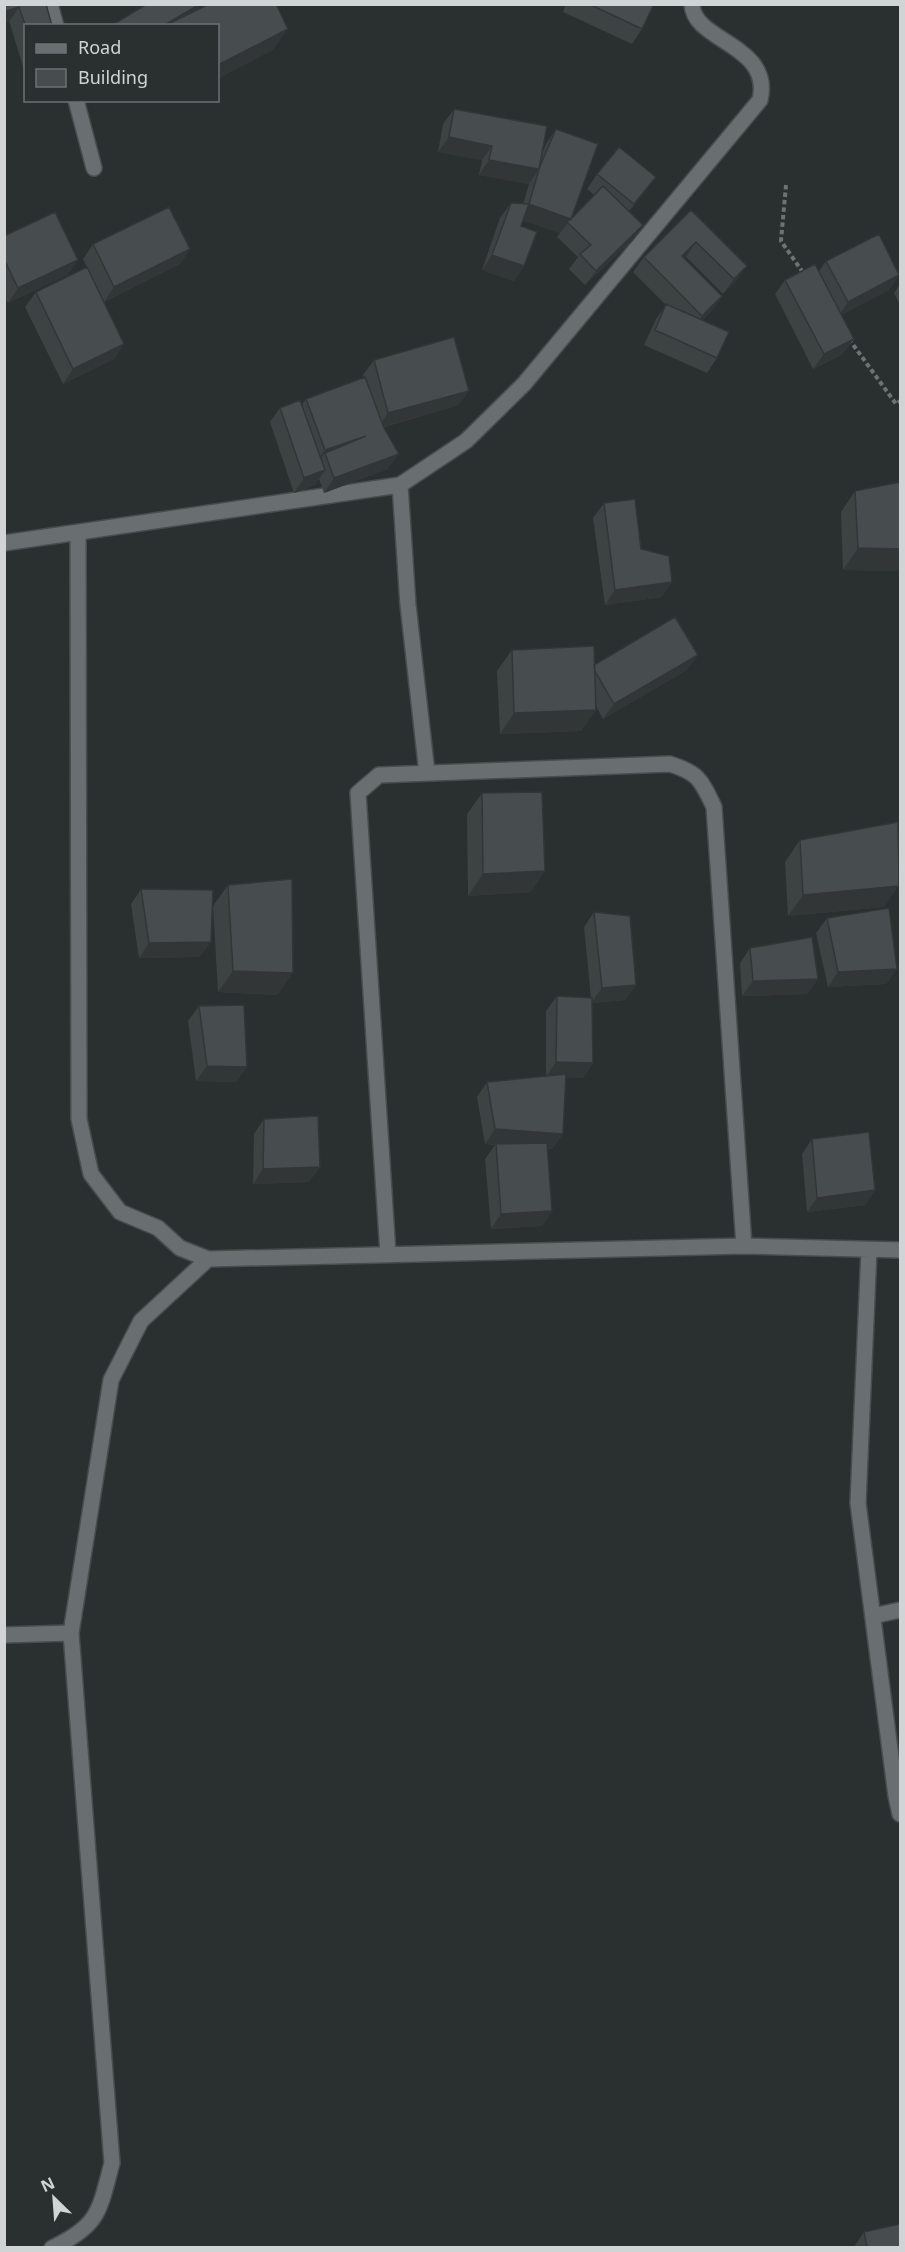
<svg xmlns="http://www.w3.org/2000/svg" width="905" height="2252" font-family="'Noto Sans',sans-serif">
  <rect width="100%" height="100%" fill="#2a2f30"/>
  <g fill="none" stroke-linecap="round" stroke-linejoin="round">
    <defs>
      <path id="minor" d="M50,4L56,26
        M76,100L94,168
        M400,485L466,441L524,384L760,100C773,44 693,42 692,4
        M78,533L79,1119L91,1174L120,1212L158,1228L180,1248L208,1259L744,1246L900,1250
        M4,543L400,485L408,605L427,773
        M869,1250L858,1503L896,1796L900,1814
        M388,1254L358,793L379,775L670,764C699,773 701,780 714,807L744,1246
        M873,1616L900,1610
        M4,1635L71,1633
        M52,2248C100,2225 99,2211 112,2163L71,1633L111,1380L141,1321L208,1259"/>
    </defs>
    <use href="#minor" stroke="#474c4d" stroke-width="18"/>
    <path stroke="#6e7273" stroke-width="4" stroke-dasharray="4.5 3" stroke-linecap="butt" d="M786,185L781,241L804,274
      M849,339L896,404L900,401"/>
    <use href="#minor" stroke="#696f70" stroke-width="15"/>
  </g>
  <path fill="#3d4243" d="M4,4H46L26,26V70H24Z
    M566,4H654L642,29L632,44L563,12Z
    M454,109L543,151L546,144L556,129L571,219L594,195L587,189L597,174L645,192L629,212L633,240L585,285L569,269L578,257L557,237L560,233L523,220L521,226L524,266L514,281L482,270L500,218L511,203L523,204L529,184L479,175L482,160L438,152L443,124Z
    M691,210L736,281L723,294L686,257L684,258L712,311L702,320L717,358L707,373L644,345L656,319L666,305L633,272L644,257Z
    M4,236L78,260L67,275L8,303L4,296Z
    M93,244L190,249L180,264L104,302L124,344L114,359L63,384L25,307L36,292L87,267L83,259Z
    M826,261L899,275L889,290L841,315L843,354L813,369L775,294L785,280L819,271Z
    M900,284V305L894,293Z
    M374,360L459,405L384,427L388,469L324,493L319,479L315,485L294,493L270,422L280,408L302,404L306,399L364,377L363,375Z
    M900,482V571L843,570L841,512L855,491Z
    M604,503L662,597L605,605L593,518Z
    M512,650L594,665L698,655L687,670L603,719L596,706V710L581,731L500,734L497,671Z
    M482,793L531,892L468,896L467,814Z
    M800,840L884,907L788,916L785,862Z
    M228,885L278,995L218,992L213,906Z
    M141,889L200,957L139,958L131,904Z
    M594,912L636,985L625,1000L592,1003L593,1063L583,1078L566,1077L563,1134L552,1149H547L552,1211L542,1226L491,1229L485,1159L495,1145L485,1144L477,1097L487,1082L546,1076V1011L557,996L591,998L584,927Z
    M827,918L897,969L886,984L828,987L816,933Z
    M750,948L818,979L807,994L742,996L740,963Z
    M199,1006L247,1067L236,1082L196,1081L188,1021Z
    M264,1119L320,1167L309,1182L253,1184L254,1134Z
    M812,1139L875,1190L865,1205L807,1212L802,1154Z
    M864,2232L900,2247H854Z"/>
  <path fill="#323637" d="M200,4H201L192,18L179,26H163Z
    M19,7L9,22L4,23V12Z
    M288,29L273,50L218,79V65Z
    M449,137L492,146L482,160L438,152Z
    M489,160L539,169L529,184L479,175Z
    M656,177L645,192L623,219L634,204Z
    M529,204L571,219L560,233L518,219Z
    M643,225L633,240L585,285L596,271Z
    M696,242L686,257L672,271L682,256Z
    M190,249L180,264L104,302L114,287Z
    M492,255L524,266L514,281L482,270Z
    M78,260L67,275L8,303L18,288Z
    M747,266L736,281L723,294L734,279Z
    M899,275L889,290L838,317L848,302Z
    M722,296L712,311L692,331L702,316Z
    M854,339L843,354L813,369L824,354Z
    M124,344L114,359L63,384L73,369Z
    M469,391L459,405L378,428L388,413Z
    M366,436L325,453L318,464L314,465L325,450Z
    M399,454L388,469L324,493L334,478Z
    M325,470L315,485L294,493L304,478Z
    M858,548L900,549V571L843,570Z
    M672,582L662,597L605,605L615,590Z
    M698,655L687,670L603,719L614,704Z
    M596,710L581,731L500,734L514,713Z
    M545,871L531,892L468,896L483,874Z
    M899,886L884,907L788,916L803,895Z
    M211,942L200,957L139,958L149,943Z
    M897,969L886,984L828,987L838,972Z
    M233,971L293,973L278,995L218,992Z
    M818,979L807,994L742,996L753,981Z
    M636,985L625,1000L591,1003L602,988Z
    M556,1062L593,1063L583,1078L546,1077Z
    M207,1066L247,1067L236,1082L196,1081Z
    M495,1129L563,1134L552,1149L485,1144Z
    M320,1167L309,1182L253,1184L263,1169Z
    M875,1190L865,1205L807,1212L817,1198Z
    M552,1211L542,1226L491,1229L501,1214Z"/>
  <path fill="#474d4e" stroke="#323637" stroke-width="1.5" d="M4,4H46L52,26H26V27L19,7L4,12Z
    M147,4H200L163,26H115L114,24Z
    M209,4H276L288,29L218,65V26L166,25Z
    M589,4H654L642,29Z
    M454,109L547,126L539,169L489,160L492,146L449,137Z
    M556,129L598,144L571,219L603,186L643,225L596,271L580,254L591,245L567,222L571,219L529,204L540,166Z
    M619,147L656,177L634,204L597,174Z
    M511,203L529,204L521,226L537,232L524,266L492,255Z
    M169,207L190,249L114,287L93,244Z
    M691,210L747,266L734,279L696,242L682,256L722,296L702,316L644,257Z
    M55,212L78,260L18,288L4,259V236Z
    M879,234L899,275L848,302L826,261Z
    M815,264L854,339L824,354L785,280Z
    M87,267L124,344L73,369L36,292Z
    M666,304L729,332L717,358L655,330Z
    M454,337L469,391L388,413L374,360Z
    M365,377L384,428L399,454L334,478L325,453L366,436L325,450L306,399Z
    M300,400L325,470L304,478L280,408Z
    M900,482V549L858,548L855,491Z
    M635,499L641,549L669,556L672,582L615,590L604,503Z
    M675,617L698,655L614,704L595,671L594,665Z
    M594,646L596,710L514,713L512,650Z
    M542,792L545,871L483,874L482,793Z
    M898,822L899,886L803,895L800,840Z
    M292,879L293,973L233,971L228,885Z
    M141,889L213,890L211,942L149,943Z
    M889,908L897,969L838,972L827,918Z
    M594,912L630,916L636,985L602,988Z
    M812,937L818,979L753,981L750,948Z
    M557,996L592,998L593,1063L556,1062Z
    M244,1005L247,1067L207,1066L199,1006Z
    M566,1074L563,1134L495,1129L487,1082Z
    M318,1116L320,1167L263,1169L264,1119Z
    M869,1132L875,1190L817,1198L812,1139Z
    M547,1143L552,1211L501,1214L496,1144Z
    M900,2224V2247H867L864,2232Z"/>
  <rect width="905" height="2252" fill="none" stroke="#d0d4d4" stroke-width="12"/>
  <rect x="24" y="24" width="195" height="78" fill="#2a2f30" stroke="#6c7172" stroke-width="1.5"/>
  <rect x="36" y="44" width="30" height="9" fill="#696f70" stroke="#6c7172" stroke-width="1.5"/>
  <text x="78" y="54" font-size="18" fill="#d0d4d4">Road</text>
  <rect x="36" y="69" width="30" height="18" fill="#474d4e" stroke="#6c7172" stroke-width="1.5"/>
  <text x="78" y="84" font-size="18" fill="#d0d4d4">Building</text>
  <g transform="translate(54 2198) rotate(335)" stroke="#2a2f30" stroke-width="4.5" paint-order="stroke">
  <path d="M0-4.5L10 22L0 15L-10 22Z" fill="#d0d4d4"/>
  <text y="-9" font-size="16" font-weight="bold" text-anchor="middle" fill="#d0d4d4">N</text>
  </g>
</svg>
